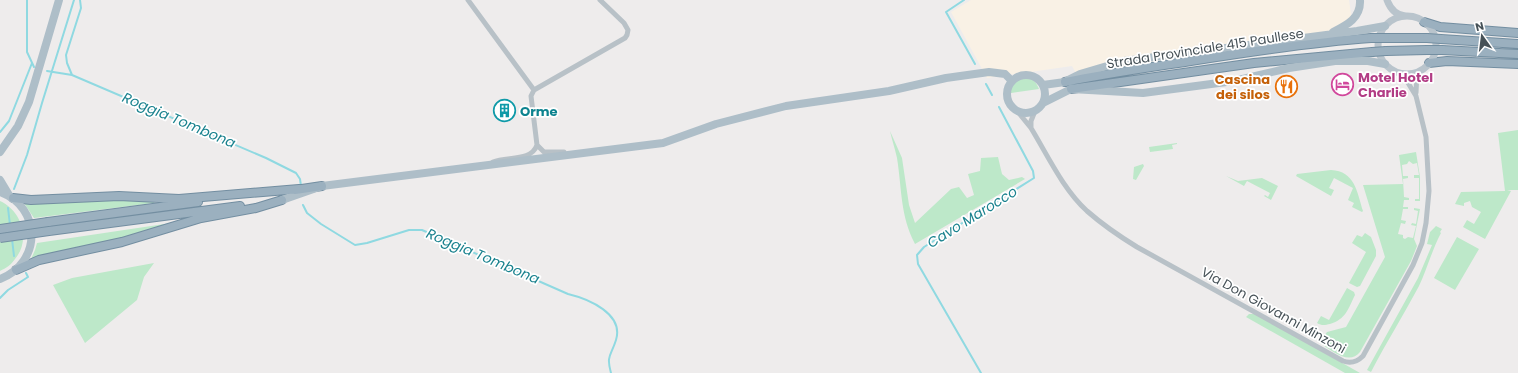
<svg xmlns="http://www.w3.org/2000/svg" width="1518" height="373" font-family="Poppins,sans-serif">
  <rect width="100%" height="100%" fill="#eeecec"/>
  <path fill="#f9f1e5" d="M971,0H1349L1351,14V23L1344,36L1078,77L1072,66L987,78L951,12Z"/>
  <path fill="#bde8c9" d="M1027,77C1034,79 1036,82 1039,89L1011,93C1011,82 1017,78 1027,77Z
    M1518,130V190H1507L1511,191L1485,239L1463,227L1467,220L1474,224L1481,212L1472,207L1470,201L1464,203V206L1455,204L1461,192L1505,191L1498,133Z
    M890,131L902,158L909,205L915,223L951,189L959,187L967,198L974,195L968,174L980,171L981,158L998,157L1002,174L1009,180L1022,177L1025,179L915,244C900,215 902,189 897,158C895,149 892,140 890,131Z
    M1177,143V144L1172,145L1173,149L1150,152L1149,147Z
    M1416,152L1420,177V201H1415V199H1419V178H1414V175H1419L1417,163L1413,164L1409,161L1407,164L1402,165L1403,176H1408V178L1403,179L1404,197L1409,198V200H1404L1403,207H1408V209H1403L1401,220L1406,221L1405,224L1401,223L1398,234L1403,235V238L1405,239L1408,237L1413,238L1416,226L1411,225L1412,223L1416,224L1418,211L1414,210V208L1420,209L1414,239L1417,246L1411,261L1360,352C1349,366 1331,350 1320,343L1318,338L1321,340L1327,332L1346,327L1385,257L1363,185L1403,184L1399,155Z
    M1143,164L1144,166L1136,180L1133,179L1134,167Z
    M1331,170C1355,171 1357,192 1363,211L1362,212L1352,207L1354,203L1348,200L1353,188L1334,178L1329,188L1334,190L1331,196L1296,176L1297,174Z
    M1226,176L1238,181L1262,178L1278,186L1271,200L1264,196L1265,195L1268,197L1270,193L1247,181L1244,186Z
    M99,199L155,201L154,203L34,218L24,203Z
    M0,201C22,211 31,240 15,259C11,265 6,268 0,271Z
    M178,222L148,232L31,259L35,250L37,243Z
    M1436,226L1442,229L1440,232L1441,233C1432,250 1427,269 1419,286C1403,316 1386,343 1371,372L1367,370L1418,278L1432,245L1427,244L1430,232Z
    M1365,233L1371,237L1376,250V256L1360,286L1357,287L1349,283L1366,252L1352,243L1357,235L1362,237Z
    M1457,237L1479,249L1455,290L1434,278Z
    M154,263L144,277L137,300L85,343L53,285L72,278Z
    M1347,288L1354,292L1355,295C1348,309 1346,319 1330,324C1325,325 1322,326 1317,323L1321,316L1329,320Z
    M1249,314H1255L1261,317L1360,373H1345L1246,317Z"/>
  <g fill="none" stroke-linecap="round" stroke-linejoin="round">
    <path stroke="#8fd9e1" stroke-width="2" d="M27,0V52L34,67
      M964,0L946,12L975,64
      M47,71L72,75L266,158L296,173L300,179L301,186
      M72,75L67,63L66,55L81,8L80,0
      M986,84L992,95
      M0,132L9,121L32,63
      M14,189L27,155L42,103L74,0
      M303,205L307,213L321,224L355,245L367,243L409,230H422L568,294C589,299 624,314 616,340C611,356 606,355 611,373
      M8,208L10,225
      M12,239L14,256
      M0,298L8,290L28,277L26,273
      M981,373L918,264L917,255L924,247L1034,178L1033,171L999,107"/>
    <defs>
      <path id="trunk" d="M1424,22L1440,27L1518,33
        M1385,38H1427
        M1441,39L1518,44
        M1442,50L1518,54
        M1386,51L1427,50
        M1429,63L1447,61L1518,64
        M1065,82C1109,73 1153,67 1197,60C1254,51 1313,42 1371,38
        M1071,89L1254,63L1372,52
        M295,190L322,186
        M13,198L31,200L119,196L179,199L299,189
        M48,222L198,202
        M49,231L240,206
        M16,270L39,260L122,242L201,218L256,208L282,200"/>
    </defs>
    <use href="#trunk" stroke="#738ea1" stroke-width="10"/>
    <path stroke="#b8c1c7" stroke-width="5" d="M468,0L534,90
      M1416,93L1417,72
      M1018,112L1031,128V121L1035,111
      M1031,128C1048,156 1063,189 1087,211C1103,225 1119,236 1137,247L1343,361C1351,364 1357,362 1363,356L1413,265L1422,243L1426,223L1429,191L1426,137L1416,96L1402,73
      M564,152H544L537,145L531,96L534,90L625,38L627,35L628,30L624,23L600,0
      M493,162C507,156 531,162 537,145"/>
    <path stroke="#b9c4cc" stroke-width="7" d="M1387,0C1390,8 1396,15 1405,16
      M1378 45a29 29 0 1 1 58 0a29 29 0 1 1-58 0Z"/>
    <path stroke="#aebec8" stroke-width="8" d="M1333,32C1347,25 1361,18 1360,0
      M1007 94a19 19 0 1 1 38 0a19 19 0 1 1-38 0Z
      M1043,85L1065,82L1068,80L1080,74L1124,61L1357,31L1385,26
      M1043,103L1071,89L1143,93L1234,81L1289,68L1335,61H1368L1385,64
      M0,152L18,126L29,102L59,0
      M0,180L9,195
      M0,192C42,207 42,263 0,279
      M282,200L322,186L663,143L716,124L786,106L889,91L946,78L989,72L1005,74L1012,81"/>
    <use href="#trunk" stroke="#9bb0bf" stroke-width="8"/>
    <defs>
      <path id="trunk-bridge" d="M1371,38H1385
        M1427,38L1441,39
        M1427,50H1442
        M1372,52L1386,51
        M0,229L48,222
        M0,238L49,231"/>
    </defs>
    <use href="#trunk-bridge" stroke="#738ea1" stroke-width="10" stroke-linecap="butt"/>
    <use href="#trunk-bridge" stroke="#9bb0bf" stroke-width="8"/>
  </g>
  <defs>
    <symbol id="hotel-ring" viewBox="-11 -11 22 22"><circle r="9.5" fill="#fff" stroke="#d1479c" stroke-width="1.5"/><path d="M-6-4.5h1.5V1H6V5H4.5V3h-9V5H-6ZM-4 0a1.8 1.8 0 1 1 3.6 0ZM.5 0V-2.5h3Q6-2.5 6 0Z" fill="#d1479c"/></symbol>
    <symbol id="restaurant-ring" viewBox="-11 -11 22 22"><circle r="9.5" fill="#fff" stroke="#e8710a" stroke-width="1.5"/><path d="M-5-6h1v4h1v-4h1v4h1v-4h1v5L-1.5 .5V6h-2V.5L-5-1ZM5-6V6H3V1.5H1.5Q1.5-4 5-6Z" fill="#e8710a"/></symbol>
    <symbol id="building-ring" viewBox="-11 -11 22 22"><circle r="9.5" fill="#fff" stroke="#0f9aa8" stroke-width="1.5"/><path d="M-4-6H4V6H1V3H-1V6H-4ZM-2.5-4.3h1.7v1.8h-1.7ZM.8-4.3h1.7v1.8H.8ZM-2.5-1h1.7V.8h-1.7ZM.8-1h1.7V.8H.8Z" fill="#0f9aa8"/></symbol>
  </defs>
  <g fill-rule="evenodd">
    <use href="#hotel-ring" x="1330" y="72" width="25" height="25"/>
    <use href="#restaurant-ring" x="1274" y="74" width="25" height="25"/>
    <use href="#building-ring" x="492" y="98" width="25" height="25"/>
  </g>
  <g text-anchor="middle" stroke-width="3.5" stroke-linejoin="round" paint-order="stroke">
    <g font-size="13" fill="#465157" stroke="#fff">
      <text transform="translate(1205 48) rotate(-9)" y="5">Strada Provinciale 415 Paullese</text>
      <text transform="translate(1274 310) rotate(29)" y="5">Via Don Giovanni Minzoni</text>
    </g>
    <g font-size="13" font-weight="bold" fill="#b23c85" stroke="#fff" text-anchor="start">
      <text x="1358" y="82">Motel Hotel<tspan x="1358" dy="15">Charlie</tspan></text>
    </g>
    <g font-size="13" font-weight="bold" fill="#c56008" stroke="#fff" text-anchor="end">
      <text x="1270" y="84">Cascina<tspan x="1270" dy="15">dei silos</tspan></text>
    </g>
    <g font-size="13" font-weight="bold" fill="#0d838f" stroke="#fff" text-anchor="start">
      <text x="520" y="116">Orme</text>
    </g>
    <g font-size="14" font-style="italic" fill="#1a828e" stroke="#fff">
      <text transform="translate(179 120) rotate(23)" y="5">Roggia Tombona</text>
      <text transform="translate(972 217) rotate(-32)" y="5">Cavo Marocco</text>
      <text transform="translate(483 256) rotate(23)" y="5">Roggia Tombona</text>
    </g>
  </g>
  <g transform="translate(1482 36) rotate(346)" stroke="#ffffff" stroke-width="3" paint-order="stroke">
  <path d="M0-3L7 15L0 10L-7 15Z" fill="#465157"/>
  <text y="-6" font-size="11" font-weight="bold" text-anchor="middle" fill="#465157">N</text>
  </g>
</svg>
